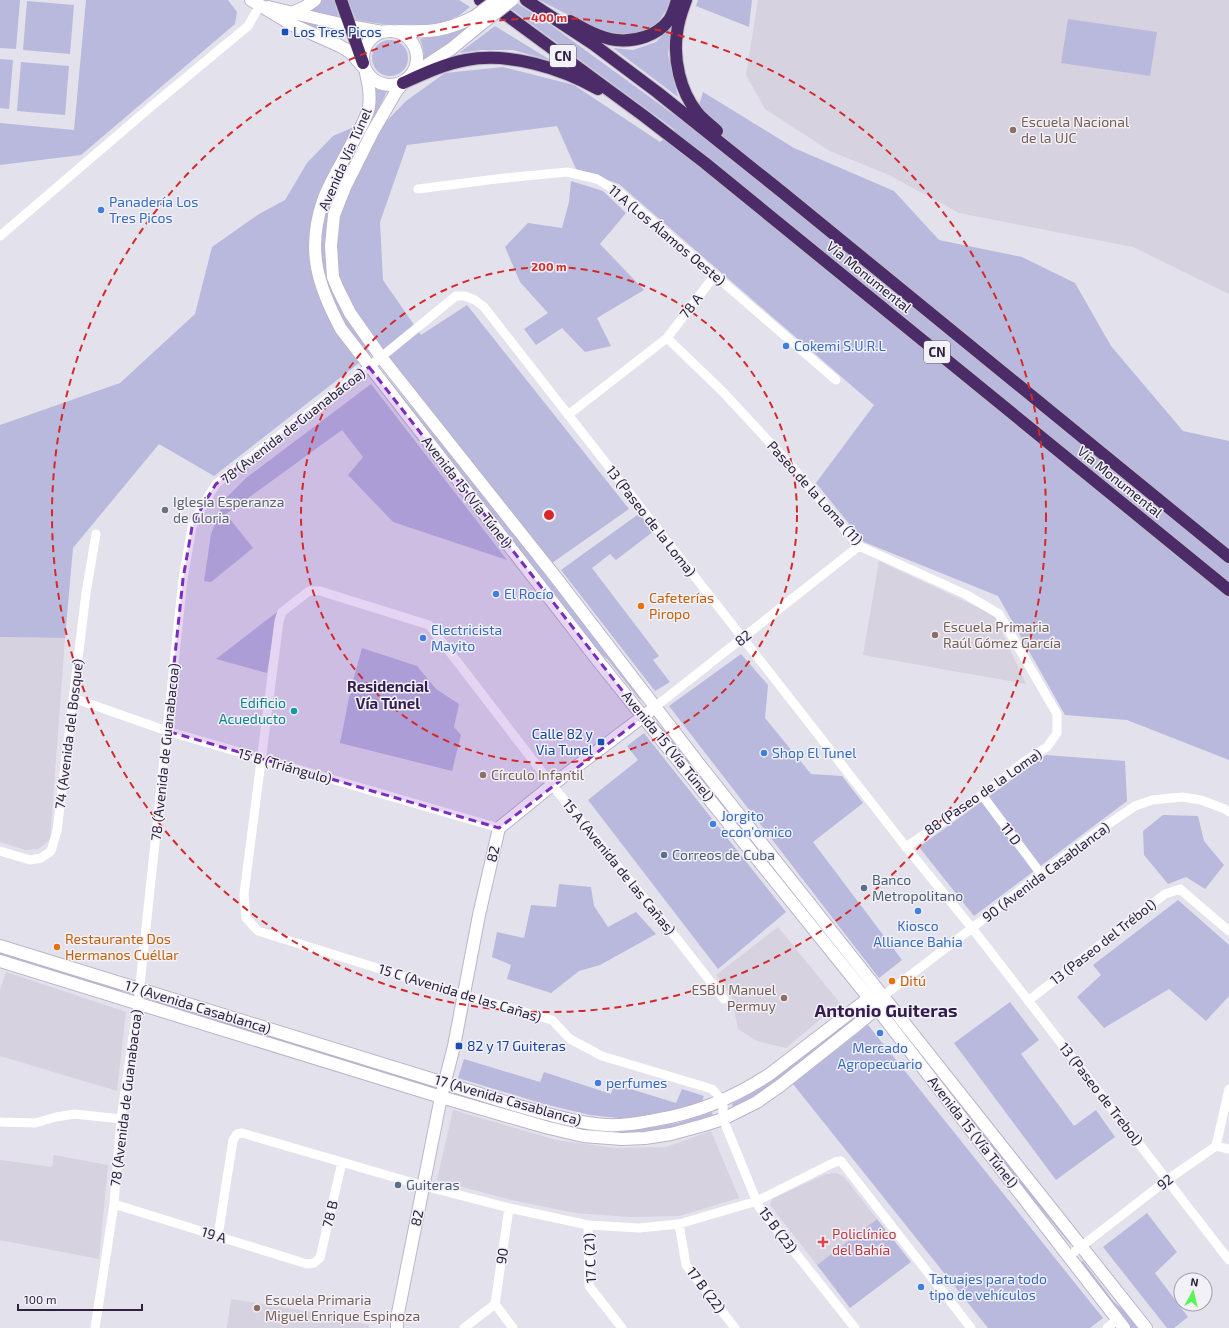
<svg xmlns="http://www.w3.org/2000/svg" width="1229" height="1328" font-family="'Exo 2',sans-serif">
  <rect width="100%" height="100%" fill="#e3e1eb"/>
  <path fill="#d6d2df" d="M758,0H1229V294L1133,247L959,213L889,175L830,151L765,109L746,75Z
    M879,561L994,615L1026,684L863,655Z
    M0,637L65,638L50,840L38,849L25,850L0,842Z
    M778,927L840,1003L786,1048L757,1041L738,1029L731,994L716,975Z
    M6,972L126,1012L117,1091L0,1056V990Z
    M453,1110L556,1140L615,1148L666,1147L711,1131L739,1198L679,1216L630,1217L576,1213L511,1200L437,1180Z
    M54,1155L108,1165L99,1259L0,1240V1160L52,1167Z
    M837,1173L845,1178L877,1219L817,1265L770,1205L772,1199L826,1174Z
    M231,1299L337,1316L369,1325V1328H227Z"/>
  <path fill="#b9b9dd" d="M0,0H20L16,49L0,48Z
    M86,0H228L237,12L235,24L81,155L0,165V123L74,130Z
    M322,0H334L339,17L307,12L318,5Z
    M348,0H459L470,7L460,15L439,25L382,24L356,20Z
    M492,0H512L548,23L684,122L697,112L703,92L794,148L894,191L939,240L1022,257L1075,283L1111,346L1183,431L1229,441V760L1127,720L1065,715L998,596L864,542L816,483L874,405L619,184L576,169L557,126L407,145L380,222L383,280L421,335L467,305L629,509L552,563L377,349L214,476L159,444L73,548L65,638L0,637V425L120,383L195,314L212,247L259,214L285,200L307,163L333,136L363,123L372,111L376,97V88L381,90L387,91L371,125L380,128L406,101L445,73L503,67L574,85L660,142L675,130L514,11Z
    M539,0H670L667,9L658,22L646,31L631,36H615L600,31Z
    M698,0H752L749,27L696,6Z
    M27,1L74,5L70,54L23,50Z
    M283,16L341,28L343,39Z
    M1068,19L1157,32L1150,76L1061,63Z
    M471,24L472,27L424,61L423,48L420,39L447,35Z
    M495,26L552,61L513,50H481L459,53Z
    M671,27L668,55L678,97L613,48L633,50L656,42Z
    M372 58a18 18 0 1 1 36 0a18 18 0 1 1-36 0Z
    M0,59L13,60L9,109L0,108Z
    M21,62L69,66L65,115L17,111Z
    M571,181L603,191L626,213L600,244L644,290L597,318L611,346L585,352L562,328L536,345L524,329L548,313L520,282L505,247L528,223L562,228L569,202Z
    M388,378L422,420L429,425L642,699L640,700L608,660L593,647L386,379Z
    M371,384L507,560L393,522L348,475L363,457L342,430L226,514L253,548L211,582L204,581L211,534L224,500L246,478Z
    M640,513L654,531L616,560L610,554L592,568L659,656L653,660L670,682L655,691L561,570Z
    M277,612L267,673L216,659Z
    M362,648L417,666L436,689L459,704L454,727L461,735L452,771L340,743L351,688Z
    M741,654L768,685L765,718L811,774L842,776L863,803L813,842L902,960L879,978L669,706Z
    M654,719L696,768L832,941L827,938L715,795L653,720Z
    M644,733L786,912L718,969L588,800L638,760L627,746Z
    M1046,755L1125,761L1127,801L974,916L919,847Z
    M1163,815L1198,816L1204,841L1224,865L1205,889L1186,877L1168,884L1144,855L1143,831Z
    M559,884L591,887L594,906L608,927L636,912L656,934L600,965L579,971L551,993L507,979L511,965L492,957L497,932L524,938L531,905L556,907Z
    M1178,900L1229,945V996L1206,1021L1169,989L1104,1028L1077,997L1101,975L1093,965Z
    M0,951L122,988L121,992L0,956Z
    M158,998L433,1084L432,1088L157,1003Z
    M1010,1002L1039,1040L1021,1054L1074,1126L1096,1110L1115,1137L1056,1180L954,1043Z
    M883,1007L921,1055L925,1057L1071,1243L1070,1244L1035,1202L1026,1195Z
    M850,1018L852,1021L764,1090L733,1108L732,1104L765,1085Z
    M868,1025L1103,1318L1090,1328H988L793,1084Z
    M464,1059L540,1082L544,1072L611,1094L614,1084L676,1103L682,1089L704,1096L701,1104L658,1114L627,1119L590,1115L544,1104L458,1078Z
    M455,1090L518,1109L645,1128L678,1123L712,1112L713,1115C702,1119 690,1125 679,1127C600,1145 528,1117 454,1094Z
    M1147,1213L1177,1252L1155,1273L1188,1317L1174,1328H1167L1103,1247Z
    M877,1219L911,1262L850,1308L817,1265Z
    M1083,1261L1114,1302L1126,1312L1139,1328H1131L1081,1262Z"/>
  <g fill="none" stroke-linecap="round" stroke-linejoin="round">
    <defs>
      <path id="secondary" d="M251,0L293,25L340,46L350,52L364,68
        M268,7L349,26L382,32
        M294,12L305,7L315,0
        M363 58a27 27 0 1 1 54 0a27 27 0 1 1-54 0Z
        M398,31C431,32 443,32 474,17
        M366,73C375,109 367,116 350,147C342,163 328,185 323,201C306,250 318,286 341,329L599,662L869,998L1124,1328
        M413,74L451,49L480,25
        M403,83L397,90L372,133L345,187L334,215L331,246L333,277L338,289L350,313L381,357L554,575L702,768L1146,1328
        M0,946L512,1104C543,1113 575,1123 607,1125C624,1126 639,1123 655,1120C698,1113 734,1098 770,1074L869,998L876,997
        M0,961L441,1097L545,1127L583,1136L622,1139L645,1138L671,1134L704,1125L723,1119L757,1102L781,1085L858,1024L877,1008L880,1002
        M397,1328V1318L441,1097L454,1046L479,915L499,828L552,785L649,712"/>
      <path id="highway" d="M341,0L363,63
        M480,0L508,16L644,116L705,163L1229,590
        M526,0L593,44L657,92L782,192L1229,557
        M686,0C682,11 678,21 677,33C673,59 680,91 697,112C702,119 711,125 717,131
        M570,21C584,29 600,38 616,40C635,42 657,36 669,20C673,14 675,7 677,0
        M403,83C423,74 444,64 466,60C509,52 561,68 598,89"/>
    </defs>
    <use href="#secondary" stroke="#bcb4cb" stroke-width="14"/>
    <use href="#highway" stroke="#c0bcc4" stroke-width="14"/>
    <path stroke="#fff" stroke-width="9" d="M418,189L496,179L567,172L597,179L621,194L836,380
      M0,236L153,105L248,26L260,5
      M667,338L721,390L788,462L859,546L965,594L999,614L1057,714V733L1047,747L1025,761L982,795L906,847
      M568,415L667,338L715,275
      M73,698L167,731L499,828
      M655,707L859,546
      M982,795L1041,874
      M0,851L30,860L41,858L51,851L57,831L86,593L96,534
      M883,996L972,928L1041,874L1104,827L1135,806L1152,800L1182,797L1201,800L1225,809L1229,812
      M724,999L678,940L552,785L429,625L320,591H309L282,612L279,621L244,894L246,918L258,931L464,995L552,1020L570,1039L602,1056L712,1089L723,1101V1119L759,1207L855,1328
      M1028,1001L1165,894L1180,889L1229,931
      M0,1122L35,1123L56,1117L75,1114L121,1119
      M1216,1146L1229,1149
      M114,1204L307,1264L314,1263L320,1258L342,1162
      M679,1224L686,1265L735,1328
      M588,1225L589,1286L622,1328
      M218,1236L233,1140L237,1134L242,1133L424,1186L509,1208L588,1225L639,1228L679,1224L757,1201L835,1162L841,1161L971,1328
      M1069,1256L1167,1180L1216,1146L1229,1089
      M495,1304L509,1208
      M495,1304L513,1328
      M95,1328L114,1204L121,1119L138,1003L183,579L192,527L203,505L216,484L369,367L451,300L456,296H465L475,300L484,307L906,847L972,928L1229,1260
      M464,1328L495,1304
      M1107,1328L1118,1319"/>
    <use href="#secondary" stroke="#fff" stroke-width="12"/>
    <use href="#highway" stroke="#4b2c69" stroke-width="12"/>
    <defs>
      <path id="secondary-bridge" d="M474,17L497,0
        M480,25L512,0"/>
    </defs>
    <use href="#secondary-bridge" stroke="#bcb4cb" stroke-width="14" stroke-linecap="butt"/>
    <use href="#secondary-bridge" stroke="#fff" stroke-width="12"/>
  </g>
  <path fill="#7b2cbf" fill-opacity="0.2" stroke="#7b2cbf" stroke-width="3" stroke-dasharray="8 5" stroke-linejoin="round" d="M369,367L643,717L499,828L167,731L183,579L192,527L203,505L216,484Z"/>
  <g fill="none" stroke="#d62828" stroke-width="2" stroke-dasharray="7 5">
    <circle cx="549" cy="515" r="248"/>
    <circle cx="549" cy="515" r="497"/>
  </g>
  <g fill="#1a4fb4" stroke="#f2f1f8" stroke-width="1.5">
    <rect x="281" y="28" width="8" height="8" rx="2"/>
    <rect x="597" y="738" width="8" height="8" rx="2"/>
    <rect x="455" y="1042" width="8" height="8" rx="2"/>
  </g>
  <g fill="#8d6e63" stroke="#f2f1f8" stroke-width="1.5">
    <circle cx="1013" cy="130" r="4"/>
    <circle cx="935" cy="635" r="4"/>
    <circle cx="483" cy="775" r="4"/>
    <circle cx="784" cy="998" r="4"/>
    <circle cx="257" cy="1308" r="4"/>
  </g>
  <g fill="#3f7fe0" stroke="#f2f1f8" stroke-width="1.5">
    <circle cx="101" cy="210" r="4"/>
    <circle cx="786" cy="346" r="4"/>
    <circle cx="496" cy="594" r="4"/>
    <circle cx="423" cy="638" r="4"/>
    <circle cx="764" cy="753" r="4"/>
    <circle cx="713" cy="824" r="4"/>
    <circle cx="918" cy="911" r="4"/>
    <circle cx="880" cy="1033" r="4"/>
    <circle cx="598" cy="1083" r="4"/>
    <circle cx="921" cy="1287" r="4"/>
  </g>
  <circle fill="#6b7280" stroke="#f2f1f8" stroke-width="1.5" cx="165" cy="510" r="4"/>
  <g fill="#e8710a" stroke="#f2f1f8" stroke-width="1.5">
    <circle cx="641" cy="606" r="4"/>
    <circle cx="57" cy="947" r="4"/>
    <circle cx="892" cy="981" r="4"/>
  </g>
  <circle fill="#0f9aa8" stroke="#f2f1f8" stroke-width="1.5" cx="294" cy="711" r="4"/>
  <g fill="#5c6f8a" stroke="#f2f1f8" stroke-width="1.5">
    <circle cx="664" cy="855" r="4"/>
    <circle cx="864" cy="888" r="4"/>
    <circle cx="398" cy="1185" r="4"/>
  </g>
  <path fill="#e0444e" stroke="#f2f1f8" stroke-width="1.5" d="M821 1236h4v4h4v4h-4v4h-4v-4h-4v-4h4z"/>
  <g text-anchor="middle" stroke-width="3" stroke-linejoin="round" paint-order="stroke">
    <g fill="#f2f1f8" stroke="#685f74" stroke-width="1">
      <rect x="550" y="45" width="26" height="22" rx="3"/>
      <rect x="924" y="341" width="26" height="22" rx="3"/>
    </g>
    <g font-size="13" font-weight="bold" fill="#2d213c">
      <text x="563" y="61">CN</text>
      <text x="937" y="357">CN</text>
    </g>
    <g font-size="14" fill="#164399" stroke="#f2f1f8" text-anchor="start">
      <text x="293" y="37">Los Tres Picos</text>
      <text x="593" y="739" text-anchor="end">Calle 82 y<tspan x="593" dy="16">Via Tunel</tspan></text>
      <text x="467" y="1051">82 y 17 Guiteras</text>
    </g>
    <g font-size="14" fill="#785e54" stroke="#f2f1f8" text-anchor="start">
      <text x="1021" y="127">Escuela Nacional<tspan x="1021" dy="16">de la UJC</tspan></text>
      <text x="943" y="632">Escuela Primaria<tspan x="943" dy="16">Raúl Gómez García</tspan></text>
      <text x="491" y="780">Círculo Infantil</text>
      <text x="776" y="995" text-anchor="end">ESBU Manuel<tspan x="776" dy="16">Permuy</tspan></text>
      <text x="265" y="1305">Escuela Primaria<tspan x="265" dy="16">Miguel Enrique Espinoza</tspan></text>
    </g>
    <g font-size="14" fill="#2d213c" stroke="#f2f1f8">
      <text transform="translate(345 159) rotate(-66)" y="5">Avenida Vía Túnel</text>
      <text transform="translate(667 235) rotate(40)" y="5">11 A (Los Álamos Oeste)</text>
      <text transform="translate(869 277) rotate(39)" y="5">Vía Monumental</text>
      <text transform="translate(691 306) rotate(-52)" y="5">78 A</text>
      <text transform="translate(293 426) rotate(-38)" y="5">78 (Avenida de Guanabacoa)</text>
      <text transform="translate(1120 482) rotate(39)" y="5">Vía Monumental</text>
      <text transform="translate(467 492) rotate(52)" y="5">Avenida 15 (Vía Túnel)</text>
      <text transform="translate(815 493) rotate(48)" y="5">Paseo de la Loma (11)</text>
      <text transform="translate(651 521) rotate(52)" y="5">13 (Paseo de la Loma)</text>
      <text transform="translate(743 638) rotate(-38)" y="5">82</text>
      <text transform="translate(69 734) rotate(-83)" y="5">74 (Avenida del Bosque)</text>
      <text transform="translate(668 746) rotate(51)" y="5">Avenida 15 (Vía Túnel)</text>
      <text transform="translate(165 752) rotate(-84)" y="5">78 (Avenida de Guanabacoa)</text>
      <text transform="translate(285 766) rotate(16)" y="5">15 B (Triángulo)</text>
      <text transform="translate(983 792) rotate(-35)" y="5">88 (Paseo de la Loma)</text>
      <text transform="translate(1011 834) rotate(53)" y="5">11 D</text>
      <text transform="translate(493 854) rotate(-77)" y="5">82</text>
      <text transform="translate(619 867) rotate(51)" y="5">15 A (Avenida de las Cañas)</text>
      <text transform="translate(1046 872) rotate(-37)" y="5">90 (Avenida Casablanca)</text>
      <text transform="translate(1103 942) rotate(-38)" y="5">13 (Paseo del Trébol)</text>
      <text transform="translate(460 993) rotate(17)" y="5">15 C (Avenida de las Cañas)</text>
      <text transform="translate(198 1007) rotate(17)" y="5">17 (Avenida Casablanca)</text>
      <text transform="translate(1101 1094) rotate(52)" y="5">13 (Paseo de Trebol)</text>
      <text transform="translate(126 1098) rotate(-83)" y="5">78 (Avenida de Guanabacoa)</text>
      <text transform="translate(508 1100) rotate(16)" y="5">17 (Avenida Casablanca)</text>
      <text transform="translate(973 1132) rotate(52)" y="5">Avenida 15 (Vía Túnel)</text>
      <text transform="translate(1165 1182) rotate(-37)" y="5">92</text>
      <text transform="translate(330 1214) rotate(-77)" y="5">78 B</text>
      <text transform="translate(417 1218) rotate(-78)" y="5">82</text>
      <text transform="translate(778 1230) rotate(53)" y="5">15 B (23)</text>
      <text transform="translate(214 1235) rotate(17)" y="5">19 A</text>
      <text transform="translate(502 1256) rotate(-82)" y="5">90</text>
      <text transform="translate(590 1258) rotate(-93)" y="5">17 C (21)</text>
      <text transform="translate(706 1290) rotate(53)" y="5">17 B (22)</text>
    </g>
    <g font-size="14" fill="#366cbe" stroke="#f2f1f8" text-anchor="start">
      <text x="109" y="207">Panadería Los<tspan x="109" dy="16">Tres Picos</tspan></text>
      <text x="794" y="351">Cokemi S.U.R.L</text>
      <text x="504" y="599">El Rocío</text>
      <text x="431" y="635">Electricista<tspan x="431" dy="16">Mayito</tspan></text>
      <text x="772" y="758">Shop El Tunel</text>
      <text x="721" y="821">Jorgito<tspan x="721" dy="16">econ'omico</tspan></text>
      <text x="918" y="931" text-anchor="middle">Kiosco<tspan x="918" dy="16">Alliance Bahia</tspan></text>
      <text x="880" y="1053" text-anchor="middle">Mercado<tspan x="880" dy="16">Agropecuario</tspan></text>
      <text x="606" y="1088">perfumes</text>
      <text x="929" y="1284">Tatuajes para todo<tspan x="929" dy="16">tipo de vehículos</tspan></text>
    </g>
    <g font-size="14" fill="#5b616d" stroke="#f2f1f8" text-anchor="start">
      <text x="173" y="507">Iglesia Esperanza<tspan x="173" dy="16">de Gloria</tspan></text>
    </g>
    <g font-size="14" fill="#c56008" stroke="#f2f1f8" text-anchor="start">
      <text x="649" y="603">Cafeterías<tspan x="649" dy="16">Piropo</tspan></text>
      <text x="65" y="944">Restaurante Dos<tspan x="65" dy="16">Hermanos Cuéllar</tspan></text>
      <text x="900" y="986">Ditú</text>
    </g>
    <g font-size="14" fill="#0d838f" stroke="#f2f1f8" text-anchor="end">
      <text x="286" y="708">Edificio<tspan x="286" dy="16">Acueducto</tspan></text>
    </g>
    <g font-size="14" fill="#4e5e75" stroke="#f2f1f8" text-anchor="start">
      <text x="672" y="860">Correos de Cuba</text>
      <text x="872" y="885">Banco<tspan x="872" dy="16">Metropolitano</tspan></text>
      <text x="406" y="1190">Guiteras</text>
    </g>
    <g font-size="14" fill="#be3a42" stroke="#f2f1f8" text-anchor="start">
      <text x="832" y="1239">Policlínico<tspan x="832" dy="16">del Bahía</tspan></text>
    </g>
    <g font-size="15" font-weight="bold" fill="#341d4e" stroke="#f2f1f8">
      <text x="388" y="692">Residencial<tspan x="388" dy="17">Vía Túnel</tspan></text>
    </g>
    <g font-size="18" font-weight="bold" fill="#341d4e" stroke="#f2f1f8">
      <text x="886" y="1017">Antonio Guiteras</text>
    </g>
  </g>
  <circle cx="549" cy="515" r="6" fill="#d62828" stroke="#f2f1f8" stroke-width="2"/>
  <g font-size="12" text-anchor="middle" font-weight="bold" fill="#d62828" stroke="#f2f1f8" stroke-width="3" stroke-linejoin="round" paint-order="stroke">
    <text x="549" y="22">400 m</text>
    <text x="549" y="271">200 m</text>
  </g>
  <g transform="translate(1193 1292) rotate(8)"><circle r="19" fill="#f2f1f8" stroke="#a39ead"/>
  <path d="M0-3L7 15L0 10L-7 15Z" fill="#5cf357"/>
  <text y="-6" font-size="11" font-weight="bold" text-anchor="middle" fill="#2d213c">N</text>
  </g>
  <path d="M18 1304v6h124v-6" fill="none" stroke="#2d213c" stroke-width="2"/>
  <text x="24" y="1304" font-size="12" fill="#2d213c" stroke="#f2f1f8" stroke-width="3" paint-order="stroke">100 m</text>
</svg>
